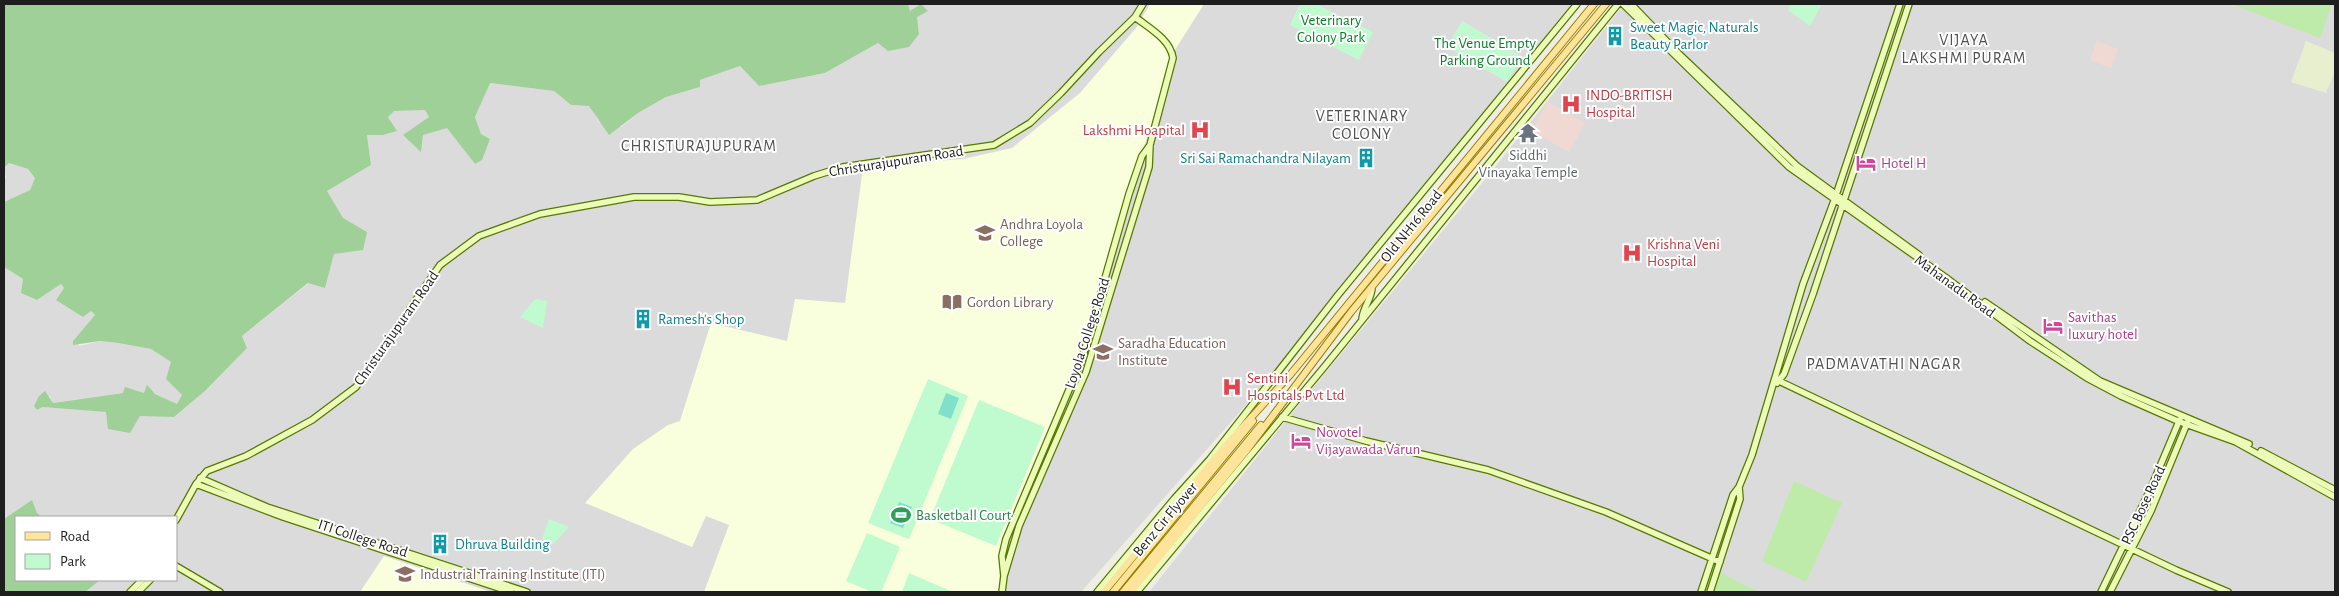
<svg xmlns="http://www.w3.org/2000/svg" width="2339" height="596" font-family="'Alegreya Sans',sans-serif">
  <rect width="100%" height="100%" fill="#efeee4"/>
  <path fill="#dcdbdb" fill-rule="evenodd" d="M908,4H1579L1328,312L1081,592H4V267L23,279L37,300L61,284L64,288L56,300L91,311L95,315L73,341L80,346L100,341L118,343L151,349L171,362L182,395L178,405L155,394L144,393H123L52,403L50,396L42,407L174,417L205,391L247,348L242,336L309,283L325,287L334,254L367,232L342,218L327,191L371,165L367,135H383L396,131L388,116L394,111L425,109L429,117L404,135L421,151L423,134L447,127L475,164L490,139L481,134L475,117L489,83L554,91L571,105L590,106L599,122L621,127L638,113L666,97L700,87V80L740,66L759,86L825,73L878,43L919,34L917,17L910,11ZM16,517H176V580H16Z
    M1624,4H2335V592H1149L1284,423L1492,171Z
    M9,163L28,169L35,178L30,190L4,202V179L6,178L4,168Z"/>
  <path fill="#f1d9d3" d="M2097,41L2118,49L2111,68L2090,60Z
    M1548,102L1585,123L1569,152L1532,131Z"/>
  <path fill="#f9ffdd" d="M1150,4H1204L1168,61L1158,103L1076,361L1001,547L999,592H704L729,525L706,516L692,547L585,503L633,449L668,425L680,421L711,323L787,341L795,299L845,303L863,167L963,159L1012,148L1080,93L1136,28Z
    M384,556L491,592H360Z"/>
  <path fill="#e7efcf" d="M2306,41L2335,53V71L2326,93L2291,82Z"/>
  <path fill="#beeba9" d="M2231,4H2332L2320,38Z
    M1794,481L1842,503L1806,582L1762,561Z
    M1707,566L1757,591L1697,592Z"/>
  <path fill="#9fd098" d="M4,4H908L910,11L921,4L928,11L917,17L919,34L909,47L888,51L878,43L825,73L759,86L740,66L700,80V87L666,97L638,113L609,135L589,106L571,105L554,91L490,83L475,117L481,134L490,139L482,160L475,164L447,128L423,135L421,152L403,135L429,117L425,110L394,111L388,117L397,131L383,135H367L371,165L327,191L343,218L367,232L363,250L334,254L325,288L308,283L242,336L247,348L205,391L174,417L140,416L130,433L108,429L106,412L42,407L37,410L34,406L39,396L45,391L53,403L123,393L125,387L144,393L147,385L155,394L177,404L182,395L166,379L171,362L151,349L118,343L100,341L73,345V341L95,315L91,311L83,317L56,300L64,288L61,284L37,300L21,293L23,279L4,267V202L30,190L35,178L28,169L9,163L4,168Z
    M32,500L37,513L42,517H16V580H100L85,592H4V519Z"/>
  <path fill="#c0fbcf" d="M1300,4H1316L1373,32L1359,60L1290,25Z
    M1791,4H1822L1810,26L1788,10Z
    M1462,21L1522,56L1507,82L1447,47Z
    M535,299L547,301L543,328L520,317Z
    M928,379L968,396L909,539L868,523Z
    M979,400L1045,427L996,546L930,519Z
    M549,519L569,527L553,544L542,539Z
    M867,533L900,547L881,592H872L846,581Z
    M909,573L953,592H902Z"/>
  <path fill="#80e0cc" d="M946,393L959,398L951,419L938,414Z
    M899,502L912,507L903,528L890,523Z"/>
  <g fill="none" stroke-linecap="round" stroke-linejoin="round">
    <defs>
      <path id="secondary" d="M1623,4L1789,167L1945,277L2030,341L2087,378L2121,396L2180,422L2236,442L2335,497
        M1631,4L1679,54L1797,166L1919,255
        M1985,302L2100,381L2249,444
        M1362,319C1363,307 1372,299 1372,287
        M1779,381L2176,570L2228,592
        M1777,383L1784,374L1813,294L1909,4
        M1282,417L1366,441L1488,470L1606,512L1720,562
        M2261,451L2335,490
        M200,478L267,507L527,592
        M196,484L283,517L511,592
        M176,520L196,484L207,471L246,456L312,420L356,387L440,265L479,236L540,214L634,197H679L710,202L757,200L814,176L843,167L994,145L1030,123L1061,93L1099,52L1135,17L1143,4
        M176,566L220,592
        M1004,576L1002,556L1006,539L1082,359L1129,194L1142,156L1150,145
        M130,592L142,580
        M138,592L150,580
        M1002,592L1004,576L1019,526L1086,372L1149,167L1150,145L1173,58C1170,39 1149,28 1135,17
        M1097,592L1174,499L1210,459L1338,295L1577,4
        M1137,592L1325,366L1618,4
        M1701,592L1733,495L1739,487L1752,455L1803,284L1834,201L1900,4
        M1710,592L1740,499L1739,487
        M2101,592L2150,490L2180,419
        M2110,592L2151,511L2188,421"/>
      <path id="primary" d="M1104,592L1226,445L1290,375L1594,4
        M1113,592L1253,421
        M1123,592L1261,425
        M1131,592L1247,450L1351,312L1606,4"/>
    </defs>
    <use href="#secondary" stroke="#577802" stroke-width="8"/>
    <use href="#primary" stroke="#988000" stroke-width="8"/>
    <use href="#secondary" stroke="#ecfbb7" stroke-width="5.5"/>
    <use href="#primary" stroke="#fee49b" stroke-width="6"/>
  </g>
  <defs>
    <symbol id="building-bare" viewBox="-9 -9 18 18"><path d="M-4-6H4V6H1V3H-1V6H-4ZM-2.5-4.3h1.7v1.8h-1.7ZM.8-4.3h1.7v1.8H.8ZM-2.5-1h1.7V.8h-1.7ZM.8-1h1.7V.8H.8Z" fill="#0f9aa8" stroke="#fff" stroke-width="2.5" paint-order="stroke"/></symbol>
    <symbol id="hospital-bare" viewBox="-9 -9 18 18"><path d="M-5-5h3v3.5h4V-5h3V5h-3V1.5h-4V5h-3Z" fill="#e0444e" stroke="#fff" stroke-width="2.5" paint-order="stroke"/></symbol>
    <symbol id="temple-bare" viewBox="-9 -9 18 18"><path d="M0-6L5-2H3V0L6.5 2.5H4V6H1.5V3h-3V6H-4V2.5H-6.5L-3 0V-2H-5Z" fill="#6b7280" stroke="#fff" stroke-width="2.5" paint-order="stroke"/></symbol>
    <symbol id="hotel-bare" viewBox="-9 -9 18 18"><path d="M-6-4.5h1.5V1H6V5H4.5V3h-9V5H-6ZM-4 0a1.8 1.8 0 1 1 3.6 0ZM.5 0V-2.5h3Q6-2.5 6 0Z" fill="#d1479c" stroke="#fff" stroke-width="2.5" paint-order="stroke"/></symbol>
    <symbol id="university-bare" viewBox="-9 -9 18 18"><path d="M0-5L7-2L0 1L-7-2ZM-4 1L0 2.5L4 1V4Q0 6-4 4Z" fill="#8d6e63" stroke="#fff" stroke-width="2.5" paint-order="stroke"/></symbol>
    <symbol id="library-bare" viewBox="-9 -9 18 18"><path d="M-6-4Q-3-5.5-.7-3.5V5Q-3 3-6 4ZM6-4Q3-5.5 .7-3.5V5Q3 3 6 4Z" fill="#8d6e63" stroke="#fff" stroke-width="2.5" paint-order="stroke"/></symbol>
    <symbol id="stadium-bare" viewBox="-9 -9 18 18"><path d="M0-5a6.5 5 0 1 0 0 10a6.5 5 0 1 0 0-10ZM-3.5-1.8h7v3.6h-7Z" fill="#2e9e5b" stroke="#fff" stroke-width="2.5" paint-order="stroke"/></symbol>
  </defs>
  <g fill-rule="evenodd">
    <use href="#building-bare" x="1601" y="22" width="28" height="28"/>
    <use href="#hospital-bare" x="1557" y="90" width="28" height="28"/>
    <use href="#hospital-bare" x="1186" y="116" width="28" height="28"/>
    <use href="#temple-bare" x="1514" y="119" width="28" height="28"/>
    <use href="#building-bare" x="1352" y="144" width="28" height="28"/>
    <use href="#hotel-bare" x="1852" y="149" width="28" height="28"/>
    <use href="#university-bare" x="971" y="219" width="28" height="28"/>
    <use href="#hospital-bare" x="1618" y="239" width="28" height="28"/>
    <use href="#library-bare" x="938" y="288" width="28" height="28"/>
    <use href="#building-bare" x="629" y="305" width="28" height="28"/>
    <use href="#hotel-bare" x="2039" y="312" width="28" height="28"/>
    <use href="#university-bare" x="1089" y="338" width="28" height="28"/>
    <use href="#hospital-bare" x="1218" y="373" width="28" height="28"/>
    <use href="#hotel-bare" x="1287" y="427" width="28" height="28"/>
    <use href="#stadium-bare" x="887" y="501" width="28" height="28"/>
    <use href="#building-bare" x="426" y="530" width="28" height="28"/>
    <use href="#university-bare" x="391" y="560" width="28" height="28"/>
  </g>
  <g text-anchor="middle" stroke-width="4" stroke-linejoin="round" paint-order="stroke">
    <g font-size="15" fill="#098027" stroke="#fff">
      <text x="1331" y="25">Veterinary<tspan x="1331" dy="17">Colony Park</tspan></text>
      <text x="1485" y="48">The Venue Empty<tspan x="1485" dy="17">Parking Ground</tspan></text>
    </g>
    <g font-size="15" fill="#0d838f" stroke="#fff" text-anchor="start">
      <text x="1630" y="32">Sweet Magic, Naturals<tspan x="1630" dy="17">Beauty Parlor</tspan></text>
      <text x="1351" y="163" text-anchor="end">Sri Sai Ramachandra Nilayam</text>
      <text x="658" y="324">Ramesh's Shop</text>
      <text x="455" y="549">Dhruva Building</text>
    </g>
    <g font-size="15" fill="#be3a42" stroke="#fff" text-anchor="start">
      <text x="1586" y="100">INDO-BRITISH<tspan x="1586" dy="17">Hospital</tspan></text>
      <text x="1185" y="135" text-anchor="end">Lakshmi Hoapital</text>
      <text x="1647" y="249">Krishna Veni<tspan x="1647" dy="17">Hospital</tspan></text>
      <text x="1247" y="383">Sentini<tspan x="1247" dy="17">Hospitals Pvt Ltd</tspan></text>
    </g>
    <g font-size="15" fill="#5b616d" stroke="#fff">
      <text x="1528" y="160">Siddhi<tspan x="1528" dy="17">Vinayaka Temple</tspan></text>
    </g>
    <g font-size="15" fill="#1e1e1e" stroke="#fff">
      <text transform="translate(896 161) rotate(-9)" y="5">Christurajupuram Road</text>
      <text transform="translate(1411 226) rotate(-51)" y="5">Old NH16 Road</text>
      <text transform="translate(1955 286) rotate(36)" y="5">Mahanadu Road</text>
      <text transform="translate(396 328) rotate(-55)" y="5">Christurajupuram Road</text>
      <text transform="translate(1087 333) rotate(-72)" y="5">Loyola College Road</text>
      <text transform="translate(2143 505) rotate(-65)" y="5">PSC Bose Road</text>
      <text transform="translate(1165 519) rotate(-50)" y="5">Benz Cir Flyover</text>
      <text transform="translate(363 538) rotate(18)" y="5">ITI College Road</text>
    </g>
    <g font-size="15" fill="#b23c85" stroke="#fff" text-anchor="start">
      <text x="1881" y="168">Hotel H</text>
      <text x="2068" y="322">Savithas<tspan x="2068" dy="17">luxury hotel</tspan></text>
      <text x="1316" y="437">Novotel<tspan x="1316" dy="17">Vijayawada Varun</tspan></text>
    </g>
    <g font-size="15" fill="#785e54" stroke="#fff" text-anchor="start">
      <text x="1000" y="229">Andhra Loyola<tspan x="1000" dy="17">College</tspan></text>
      <text x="967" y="307">Gordon Library</text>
      <text x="1118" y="348">Saradha Education<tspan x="1118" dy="17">Institute</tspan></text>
      <text x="420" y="579">Industrial Training Institute (ITI)</text>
    </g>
    <g font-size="15" fill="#27864d" stroke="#fff" text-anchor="start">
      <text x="916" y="520">Basketball Court</text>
    </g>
    <g font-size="16" letter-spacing="1" fill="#515151" stroke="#fff">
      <text x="1964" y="45">VIJAYA<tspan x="1964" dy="18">LAKSHMI PURAM</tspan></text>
      <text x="1362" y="121">VETERINARY<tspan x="1362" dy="18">COLONY</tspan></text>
      <text x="699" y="151">CHRISTURAJUPURAM</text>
      <text x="1884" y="369">PADMAVATHI NAGAR</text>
    </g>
  </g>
  <rect width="2339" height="596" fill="none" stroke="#1e1e1e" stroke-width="10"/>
  <rect x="15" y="516" width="162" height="65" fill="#ffffff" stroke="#a5a5a5"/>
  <rect x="25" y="532" width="25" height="8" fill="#fee49b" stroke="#a5a5a5"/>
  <text x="60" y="541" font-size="15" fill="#1e1e1e">Road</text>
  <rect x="25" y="554" width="25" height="15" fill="#c0fbcf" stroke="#a5a5a5"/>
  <text x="60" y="566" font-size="15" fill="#1e1e1e">Park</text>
</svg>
